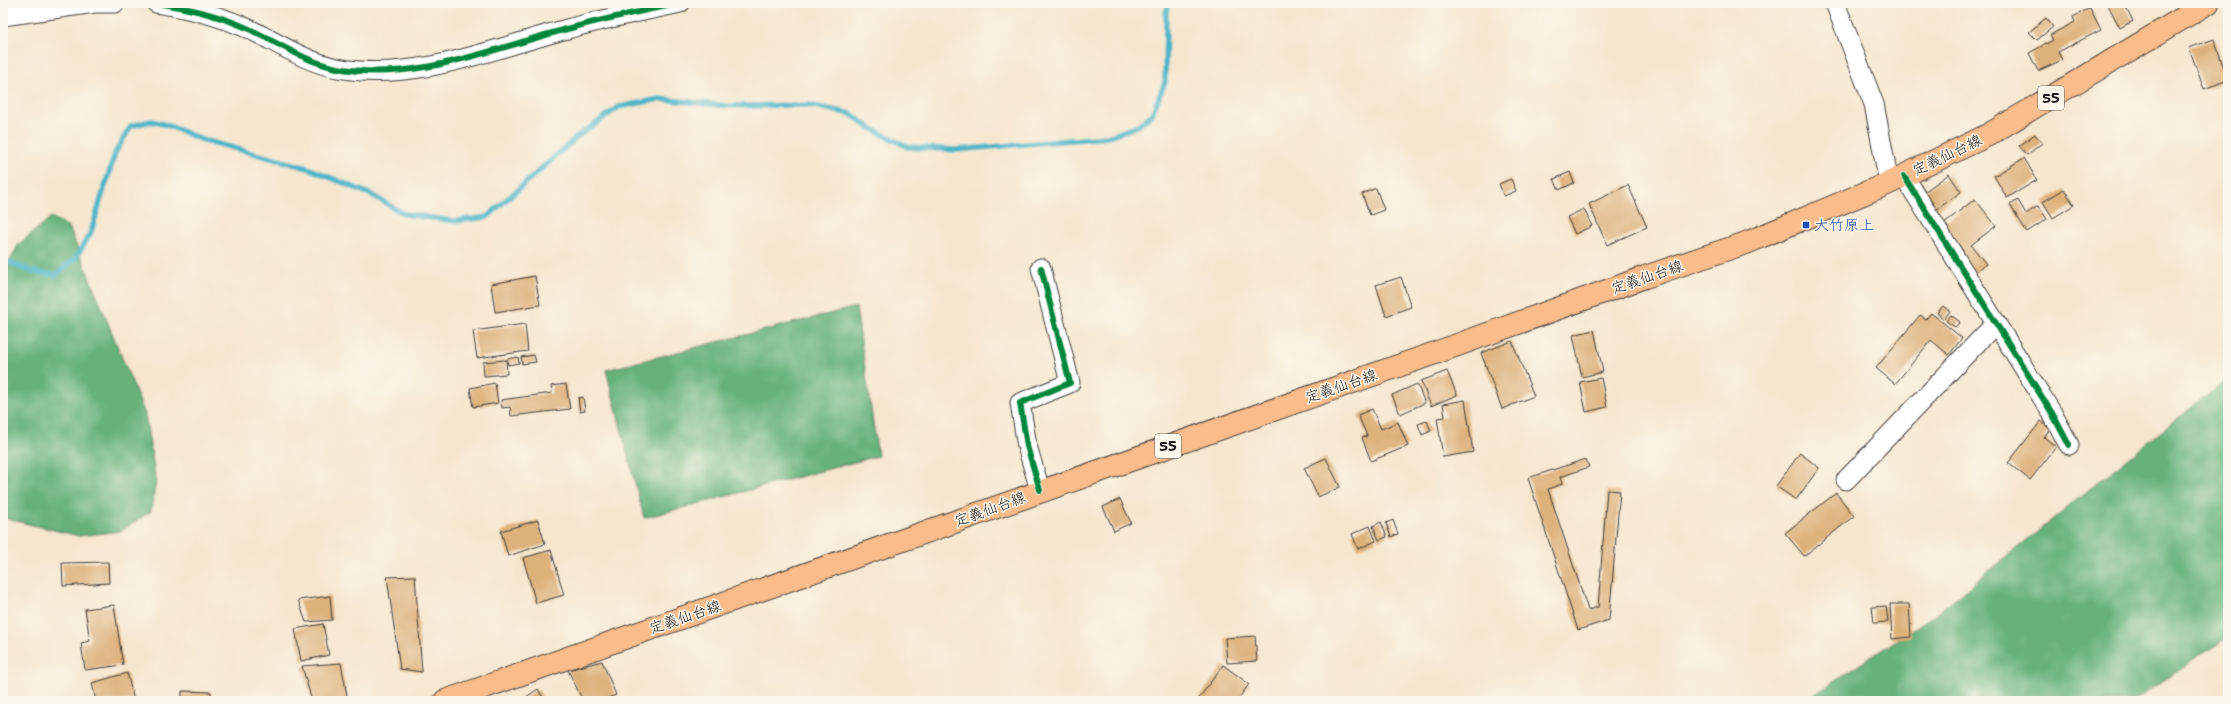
<svg xmlns="http://www.w3.org/2000/svg" width="2231" height="704" font-family="'Shantell Sans','Klee One',sans-serif">
  <rect width="100%" height="100%" fill="#fbf7ec"/>
  <filter id="ink" filterUnits="userSpaceOnUse"><feTurbulence type="fractalNoise" baseFrequency=".025" numOctaves="2"/><feDisplacementMap in="SourceGraphic" scale="8" xChannelSelector="R" yChannelSelector="G"/><feConvolveMatrix kernelMatrix="1 2 1 2 8 2 1 2 1" color-interpolation-filters="sRGB"/></filter>
  <filter id="wash" filterUnits="userSpaceOnUse"><feTurbulence type="fractalNoise" baseFrequency=".012" numOctaves="4" result="noise"/><feDisplacementMap in="SourceGraphic" scale="16" xChannelSelector="R" yChannelSelector="G"/><feGaussianBlur stdDeviation="0.9" result="paint"/><feColorMatrix in="noise" values="0 0 0 0 0 0 0 0 0 0 0 0 0 0 0 0 0 1.4 0 .05"/><feComposite in="paint" operator="in"/></filter>
  <g filter="url(#wash)">
    <rect width="100%" height="100%" fill="#f6e6ce"/>
    <path fill="#66b27a" stroke="#41674b" d="M51,217L69,227L145,414L156,481L151,511L121,531L79,536L3,518V275L18,245Z
      M856,307L878,456L644,518L606,370Z
      M2228,379V637L2133,701H1805L1937,613L2134,453Z"/>
    <g fill="none" stroke-linecap="round" stroke-linejoin="round">
      <path stroke="#49b4c7" stroke-width="5.5" d="M3,260L33,272L56,275L75,259L91,232L115,153L131,126L151,121L167,125L200,139L308,168L372,195L404,214L455,221L487,217L578,136L619,107L660,99L727,106L809,105L851,114L870,128L908,147L956,150L1107,137L1138,126L1152,114L1165,82L1166,13L1168,3"/>
    </g>
    <g id="blocks">
      <path fill="#ddb17a" d="M2111,3H2124L2133,21L2120,28L2108,5Z
        M2090,8L2101,30L2058,52L2062,60L2038,71L2029,53L2053,40L2050,35L2075,22L2073,17Z
        M2046,18L2053,27L2037,40L2029,32Z
        M2214,39L2228,80L2204,89L2189,48Z
        M2035,134L2042,143L2027,155L2019,146Z
        M2024,158L2037,180L2007,198L1994,176Z
        M1570,172L1574,183L1559,190L1554,179Z
        M1949,174L1961,192L1933,212L1920,195Z
        M1511,179L1516,191L1504,196L1499,184Z
        M1628,185L1647,227L1607,245L1589,204Z
        M1376,188L1384,210L1370,215L1362,194Z
        M2064,189L2074,205L2053,218L2043,202Z
        M1975,199L1996,226L1971,245L1986,264L1974,273L1959,254L1963,251L1943,224Z
        M2018,200L2026,214L2038,206L2047,219L2027,232L2010,205Z
        M1584,209L1592,226L1575,234L1567,217Z
        M535,276L540,305L495,312L491,284Z
        M1401,277L1411,307L1386,316L1376,285Z
        M1943,306L1950,311L1944,319L1937,313Z
        M1931,313L1962,338L1949,355L1931,340L1895,384L1876,368L1920,315L1926,319Z
        M1951,315L1960,322L1955,327L1946,321Z
        M525,324L528,351L477,358L473,331Z
        M1594,330L1603,372L1582,377L1573,335Z
        M1512,341L1534,396L1502,409L1481,353Z
        M534,355L536,362L522,364L521,357Z
        M518,357L519,363L508,365L507,359Z
        M506,360L507,374L484,376L483,362Z
        M1447,371L1457,395L1431,406L1421,381Z
        M1601,378L1607,407L1586,412L1580,382Z
        M495,383L498,403L473,407L470,388Z
        M566,384L570,409L511,416L510,407L502,408L501,400L552,393L551,386Z
        M1417,384L1425,403L1400,414L1392,395Z
        M583,397L585,411L580,412L578,398Z
        M1465,400L1473,452L1443,457L1437,418L1445,417L1443,404Z
        M1372,409L1381,429L1398,422L1408,446L1371,461L1362,438L1367,436L1358,415Z
        M1427,421L1431,431L1422,435L1418,424Z
        M2041,421L2050,429L2044,437L2056,447L2030,480L2008,463Z
        M1800,453L1819,468L1796,500L1776,486Z
        M1326,458L1340,487L1318,497L1304,468Z
        M1586,459L1589,467L1560,477L1562,484L1548,489L1588,610L1598,607L1607,490L1620,491L1609,620L1578,630L1528,478Z
        M1836,493L1854,516L1804,556L1785,533Z
        M1120,499L1131,523L1114,531L1103,507Z
        M538,520L545,544L508,556L501,531Z
        M1393,520L1398,534L1391,537L1386,523Z
        M1381,522L1387,537L1379,540L1373,526Z
        M1370,526L1376,541L1358,549L1352,534Z
        M551,550L564,595L536,603L523,558Z
        M108,562L109,583L63,586L62,563Z
        M415,576L422,672L400,669L387,577Z
        M330,596L332,620L306,622L298,600Z
        M1890,604H1909L1911,637L1892,639Z
        M114,605L123,665L85,670L81,643L90,641L85,609Z
        M1886,606L1888,622L1874,623L1872,607Z
        M323,624L329,655L301,661L295,629Z
        M1255,636L1257,661L1227,663L1225,638Z
        M602,661L616,695L601,701H583L568,670Z
        M341,663L348,701H312L302,666Z
        M1223,665L1249,684L1237,701H1197Z
        M127,673L134,701H96L92,683Z
        M538,689L545,701H520Z
        M182,691L211,692V700L182,701Z"/>
    </g>
  </g>
  <g filter="url(#ink)">
    <use href="#blocks" fill-opacity="0" stroke="#3d3a37" stroke-width="1"/>
    <g fill="none" stroke-linecap="round" stroke-linejoin="round">
      <defs>
        <path id="minor" d="M156,3C189,8 219,15 249,29C278,43 306,62 337,68C416,83 496,47 571,28C607,18 644,11 680,3
          M1835,3L1874,104L1889,183
          M3,16L95,3H115
          M1904,176L2052,413L2069,445
          M1846,480L1996,323
          M1040,490L1027,446L1020,403L1070,383L1041,268"/>
        <path id="major" d="M445,701L1438,352L1645,277L1746,243L1889,183L1988,135L2208,3"/>
      </defs>
      <use href="#minor" stroke="#3d3a37" stroke-width="21"/>
      <use href="#major" stroke="#3d3a37" stroke-width="24"/>
      <use href="#minor" stroke="#fff" stroke-width="19"/>
      <use href="#major" stroke="#f9bc8a" stroke-width="22"/>
      <defs>
        <path id="cycleway" d="M156,3C189,8 219,15 249,29C278,43 306,62 337,68C416,83 496,47 571,28C607,18 644,11 680,3
          M1904,176L2052,413L2069,445
          M1040,490L1027,446L1020,403L1070,383L1041,268"/>
      </defs>
      <use href="#cycleway" stroke="#fbf7ec" stroke-width="8"/>
      <use href="#cycleway" stroke="#00873e" stroke-width="6"/>
    </g>
  </g>
  <rect fill="#1a4fb4" stroke="#fbf7ec" stroke-width="1.5" x="1802" y="221" width="8" height="8" rx="2"/>
  <g text-anchor="middle" stroke-width="3" stroke-linejoin="round" paint-order="stroke">
    <g fill="#fbf7ec" stroke="#5f5e5a" stroke-width="1">
      <rect x="2038" y="86" width="26" height="24" rx="3"/>
      <rect x="1155" y="434" width="26" height="24" rx="3"/>
    </g>
    <g font-size="14" font-weight="bold" fill="#1c1c1c">
      <text x="2051" y="103">55</text>
      <text x="1168" y="451">55</text>
    </g>
    <g font-size="15" fill="#1c1c1c" stroke="#fbf7ec">
      <text transform="translate(1947 155) rotate(-26)" y="5">定義仙台線</text>
      <text transform="translate(1647 277) rotate(-19)" y="5">定義仙台線</text>
      <text transform="translate(1341 386) rotate(-19)" y="5">定義仙台線</text>
      <text transform="translate(990 509) rotate(-20)" y="5">定義仙台線</text>
      <text transform="translate(685 617) rotate(-19)" y="5">定義仙台線</text>
    </g>
    <g font-size="15" fill="#164399" stroke="#fbf7ec" text-anchor="start">
      <text x="1814" y="230">大竹原上</text>
    </g>
  </g>
  <rect width="2231" height="704" fill="none" stroke="#fbf7ec" stroke-width="16"/>
</svg>
